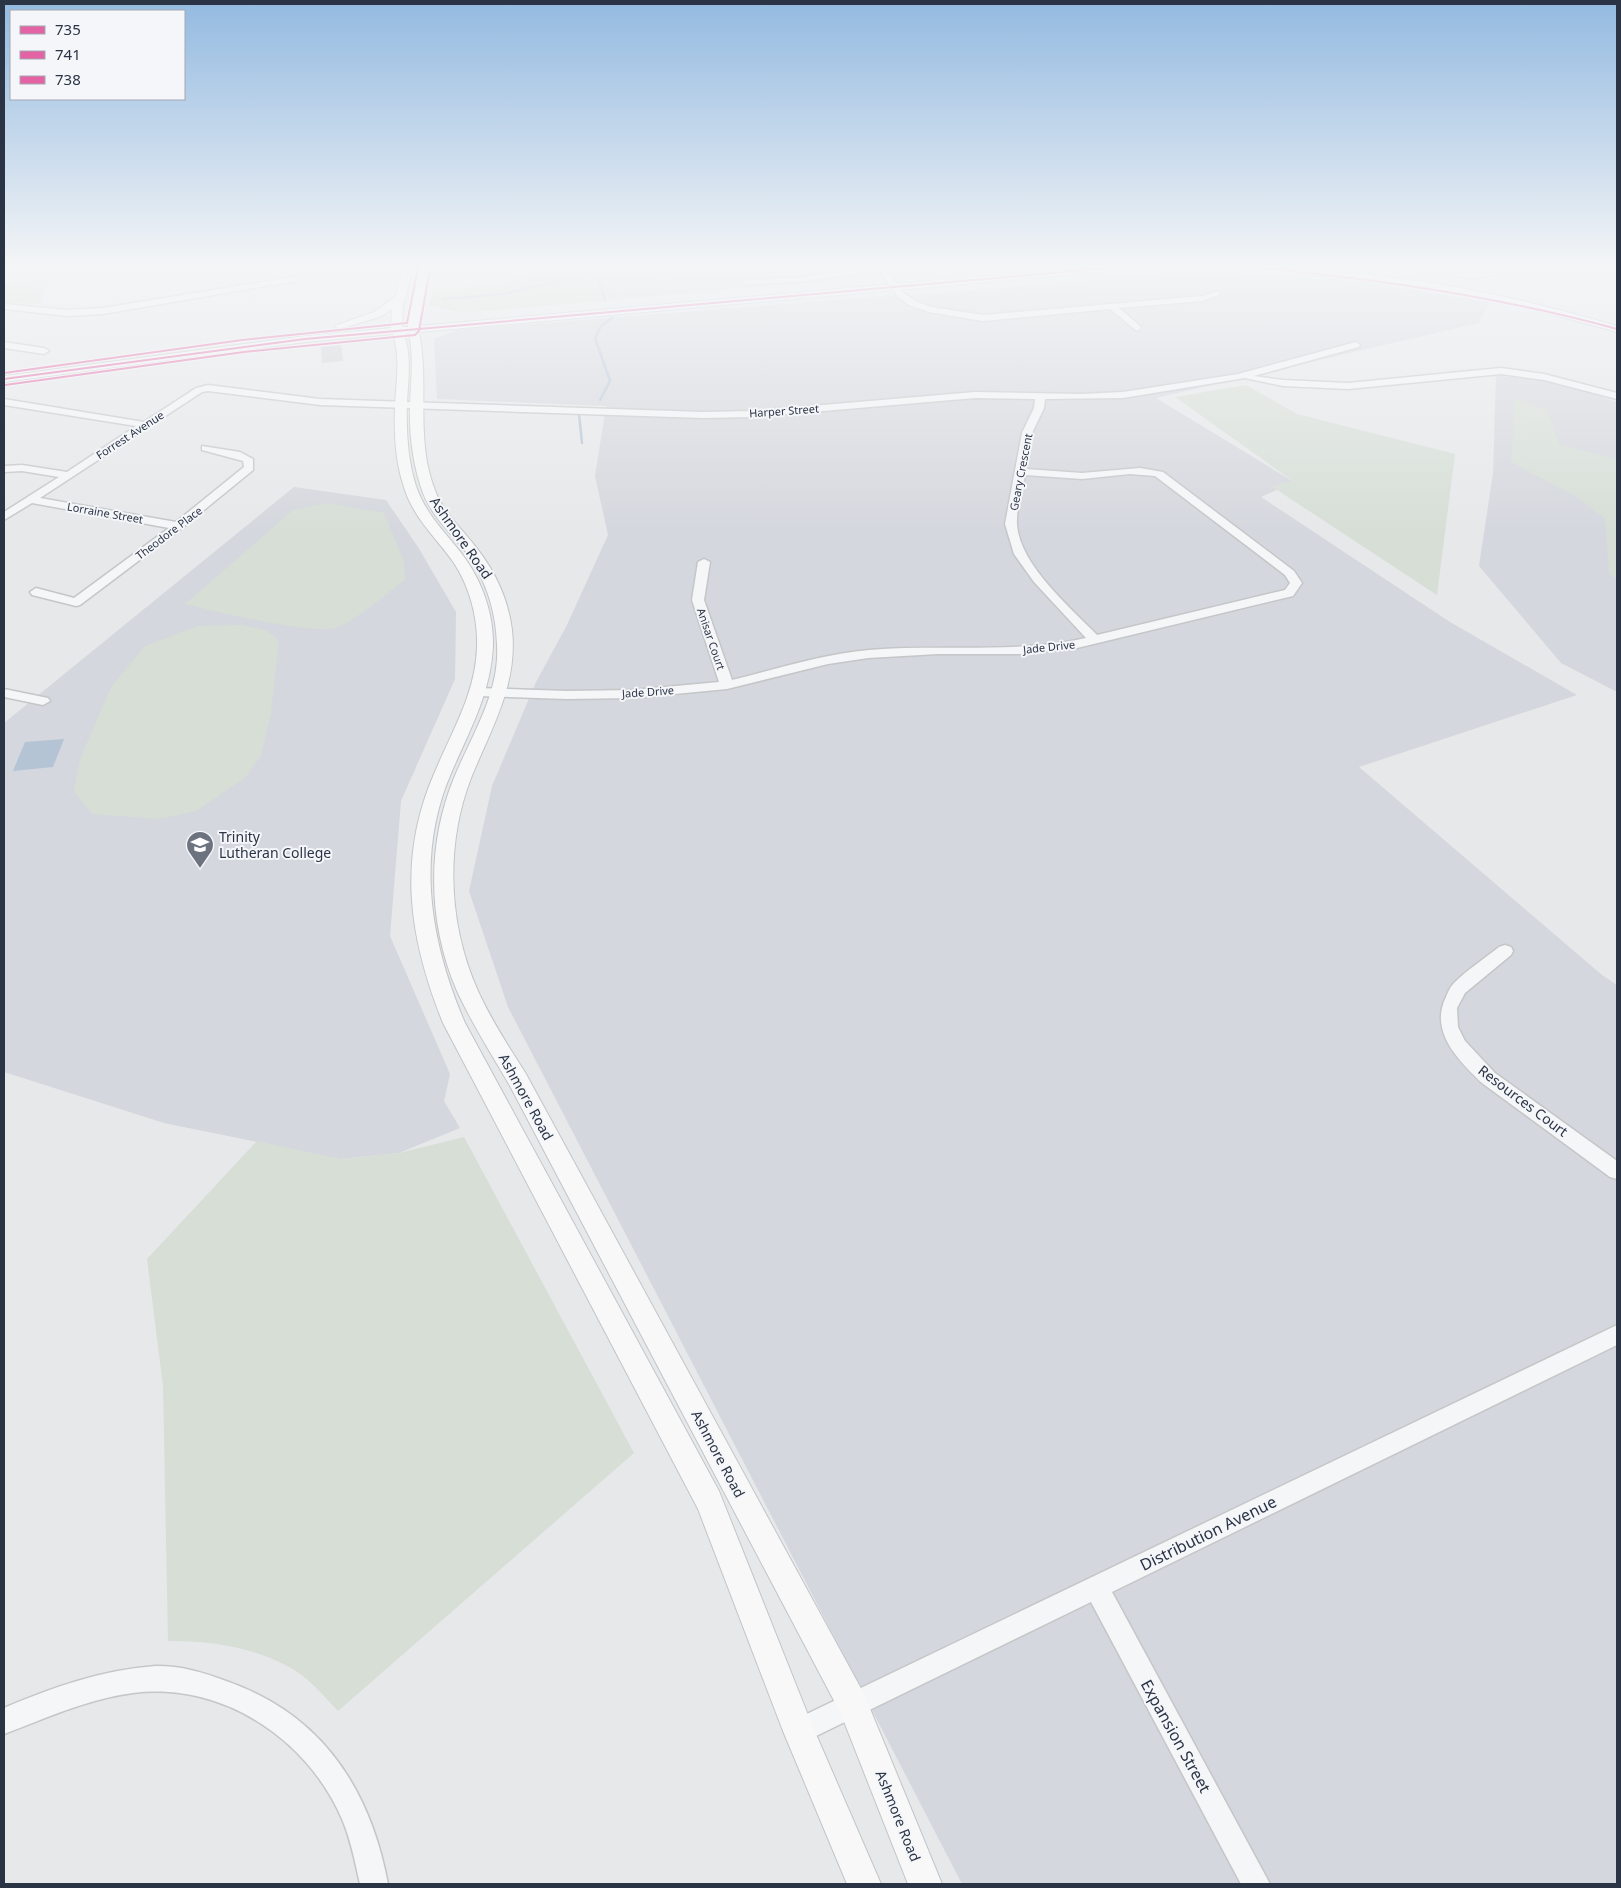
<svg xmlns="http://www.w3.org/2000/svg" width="1621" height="1888" font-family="'Noto Sans',sans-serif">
  <rect width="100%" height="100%" fill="#e6e8ea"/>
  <path fill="#d4d7dd" d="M621,268H976L621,299L609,272Z
    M1167,273H1229L1365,282L1489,302L1479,323L1156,398L1294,482L1261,497L1450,622L1577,695L1359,767L1602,975L1617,985V1884H962L508,1007L469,891L492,786L536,682L566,627L608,535L595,476L606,406L437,399L434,339L456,330L883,296L933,294Z
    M1496,376L1530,378L1562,384L1617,402V692L1561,663L1479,566L1493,473Z
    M294,487L386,500L418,547L456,612L455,679L401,801L390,936L450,1074L444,1101L460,1128L399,1153L340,1159L164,1123L4,1072V723Z"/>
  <path fill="#d6ded6" d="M551,268H621L609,272L621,299L488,311L456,312L429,305L434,290L489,286Z
    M49,279L40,302L35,304L4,302V283Z
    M1246,385L1297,414L1455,454L1437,595L1271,486L1293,481L1175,397Z
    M1515,398L1547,410L1560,445L1617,459V579L1609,574L1605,519L1575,496L1511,462Z
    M326,503L384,513L404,562L405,580C387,593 357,620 336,628C313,635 213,611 185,604L293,510Z
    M241,625L266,630L279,641L271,713L261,756L245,778L196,811L159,819L92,814L74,791L80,759L111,687L145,646L198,626Z
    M464,1137L634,1453L338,1711C323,1695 308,1677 289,1667C253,1647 207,1640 168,1641L163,1386L147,1259L257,1141L340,1159L399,1153Z"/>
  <path fill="#b4c4d5" d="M64,739L53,767L13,771L25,742Z"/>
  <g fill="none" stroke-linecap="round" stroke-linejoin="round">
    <path stroke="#b4c4d5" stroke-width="2.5" d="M598,268L589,274L598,280L605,300
      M443,299L505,294L589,274
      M600,400L610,381L595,338L601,326L612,318
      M579,414L582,443"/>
  </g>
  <path fill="#ced0d3" d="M649,268H740L721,280L722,283L691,286L688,282L649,272Z
    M341,345L343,361L322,363L321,347Z"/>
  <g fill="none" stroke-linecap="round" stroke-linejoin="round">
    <defs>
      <path id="minor" d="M863,268H885L904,293L915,301L931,307L983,315L1202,296L1217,292L1221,294L1202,301L1119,308L1140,326L1141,328L1137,331L1110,309L983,321L929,312L909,305L898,297L879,270L800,282L745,284L741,282L745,280L800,278Z
        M1409,268C1430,268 1451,273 1472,274C1496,274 1521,268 1546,268L1472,278Z
        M293,277L297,279L296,281L103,314L67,316L4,309V304L67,310L103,308Z
        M4,342L44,348L49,351L44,354L4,348Z
        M1356,342L1360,345L1359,347L1254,376L1283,380L1348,383L1501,368L1544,374L1617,393V399L1544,380L1501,374L1348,389L1283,386L1245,378L1123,398L1045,399L1044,408L1032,433L1026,469L1082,473L1140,468L1163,472L1294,571L1302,583L1293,596L1077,648L1020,654H938L868,658L828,664L727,689L633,698L567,699L478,696L471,692L478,688L567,691L633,690L719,682L692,600L698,562L704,559L710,562L704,600L732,680C777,669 823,654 869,650C939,644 1018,654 1086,638L1034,582L1014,554L1005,524L1022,433L1034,408L1035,399L975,398L754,417L703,418L320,405L208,391L202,392L40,498L176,522L244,467L243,461L202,450V446L240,452L253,459V470L182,528L80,605L76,606L32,595L30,592L36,588L74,598L169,528L32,503L4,520V512L59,477L22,471L4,472V466L22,465L67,472L136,426L4,405V399L144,422L196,388L208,385L320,399L703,412L754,411L975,392L1081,394L1123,392L1238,374ZM1130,474L1155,476L1285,575L1290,583L1285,590L1097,635C1070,607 1020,565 1017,525C1016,509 1022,490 1025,475L1082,479Z
        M4,689L48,698L50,701L43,705L4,697Z
        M1505,945L1511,947L1513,951L1511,955L1465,993L1457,1008L1458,1027L1465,1041L1495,1073L1617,1161V1179L1610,1177L1482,1083C1458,1060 1429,1031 1446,997C1448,992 1450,987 1454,983C1467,970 1484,959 1499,947Z
        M1617,1325V1345L1112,1592L1270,1884H1241L1091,1602L808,1740L799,1744L790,1740L786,1731L790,1722Z
        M156,1666C182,1666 202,1672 226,1681C321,1714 370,1788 388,1884H360C355,1862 351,1840 342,1819C307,1738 222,1682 133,1693C87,1699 47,1718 4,1734V1708C53,1687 102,1670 156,1666Z"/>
      <path id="major" d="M403,268H413L403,306L402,327H408L409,313L419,268H429L418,326L1076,268H1116L1111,271L419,332C430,387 414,439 436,493C444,512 459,526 471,541C493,567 508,597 512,630C518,685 491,729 471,778C445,846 448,924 478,991C491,1020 509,1047 526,1074L864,1694L942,1884H908L841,1714L510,1086C492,1055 472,1024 457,991C428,924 426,846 454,778C471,736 500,693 497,645C496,609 485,577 463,548C448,531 431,514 423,493C413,466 409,434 410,405C411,378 414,360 409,333L404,334C412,358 408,379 407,404C406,431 408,461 416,486C425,512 441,528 458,549C480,576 494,611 493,646C491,692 470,730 452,771C415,855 430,941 465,1023L719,1491L812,1725L881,1884H847L783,1731L698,1509L443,1023C409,938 397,860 434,774C452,731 476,693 477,646C478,617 469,586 454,563C435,536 412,517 403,484C395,459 394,432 395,406C396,380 401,359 393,334L305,342L4,382V376L305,336L391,328L392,309L382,316L343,328L339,329L334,326L374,312L395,297Z
        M1254,268C1377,268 1500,291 1617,326V332L1529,308L1440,291L1350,279L1259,271Z"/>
    </defs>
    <use href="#minor" stroke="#c4c6c8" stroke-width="3"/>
    <use href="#major" stroke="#c2c5c8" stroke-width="2"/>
    <use href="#minor" fill="#f5f6f7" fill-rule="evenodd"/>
    <use href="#major" fill="#f8f8f8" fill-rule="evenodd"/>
    <defs>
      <path id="bus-1" d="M1260,268C1381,279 1500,297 1617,329
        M4,379L305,339L1110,268"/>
      <path id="bus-2" d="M5,385L244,352L415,335L419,331L430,269"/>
      <path id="bus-3" d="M4,373L242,340L407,323L418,268"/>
    </defs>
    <use href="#bus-1" stroke="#f4f6f9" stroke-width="4"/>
    <use href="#bus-2" stroke="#f4f6f9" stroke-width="4"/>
    <use href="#bus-3" stroke="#f4f6f9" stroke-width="4"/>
    <use href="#bus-1" stroke="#e463a4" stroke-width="2"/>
    <use href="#bus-2" stroke="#e463a4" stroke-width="2"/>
    <use href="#bus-3" stroke="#e463a4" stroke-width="2"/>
  </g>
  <linearGradient id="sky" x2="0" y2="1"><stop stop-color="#93bae0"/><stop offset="0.5" stop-color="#f4f5f6"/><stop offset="1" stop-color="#f4f5f6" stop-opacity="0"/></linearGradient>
  <rect width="1621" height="532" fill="url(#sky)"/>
  <defs>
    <symbol id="school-pin" viewBox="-11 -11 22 30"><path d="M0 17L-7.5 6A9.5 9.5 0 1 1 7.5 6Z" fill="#6c737f" stroke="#f4f6f9"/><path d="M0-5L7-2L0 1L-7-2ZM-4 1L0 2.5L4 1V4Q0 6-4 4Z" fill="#fff"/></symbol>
  </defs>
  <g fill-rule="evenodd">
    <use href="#school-pin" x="184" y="829" width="32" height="43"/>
  </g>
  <g text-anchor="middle" stroke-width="4" stroke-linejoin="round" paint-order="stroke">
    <g font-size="11" fill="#2b3445" stroke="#f4f6f9">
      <text transform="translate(784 411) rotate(-4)" y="4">Harper Street</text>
      <text transform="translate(130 435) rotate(-33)" y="4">Forrest Avenue</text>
      <text transform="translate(1021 472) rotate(-79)" y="4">Geary Crescent</text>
      <text transform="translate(105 513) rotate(10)" y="4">Lorraine Street</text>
      <text transform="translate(169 533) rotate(-37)" y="4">Theodore Place</text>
      <text transform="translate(711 639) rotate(71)" y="4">Anisar Court</text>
      <text transform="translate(1049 647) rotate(-6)" y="4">Jade Drive</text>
      <text transform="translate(648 692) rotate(-4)" y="4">Jade Drive</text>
    </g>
    <g font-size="14" fill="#2b3445" stroke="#f4f6f9">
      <text transform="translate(461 538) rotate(55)" y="5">Ashmore Road</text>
      <text transform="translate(526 1097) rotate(61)" y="5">Ashmore Road</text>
      <text transform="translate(1523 1101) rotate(37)" y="5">Resources Court</text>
      <text transform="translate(718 1454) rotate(62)" y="5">Ashmore Road</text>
      <text transform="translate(898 1816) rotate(68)" y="5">Ashmore Road</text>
    </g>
    <g font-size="14" fill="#2b3445" stroke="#f4f6f9" text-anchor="start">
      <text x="219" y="842">Trinity<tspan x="219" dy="16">Lutheran College</tspan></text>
    </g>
    <g font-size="16" fill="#2b3445" stroke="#f4f6f9">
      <text transform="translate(1208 1533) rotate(-26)" y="6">Distribution Avenue</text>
      <text transform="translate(1176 1736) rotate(61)" y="6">Expansion Street</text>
    </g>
  </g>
  <rect width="1621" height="1888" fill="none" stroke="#2b3445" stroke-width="10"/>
  <rect x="10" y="10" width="175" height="90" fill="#f4f6f9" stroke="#a4a8b1"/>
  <rect x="20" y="26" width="25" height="8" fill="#e463a4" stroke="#a4a8b1"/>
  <text x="55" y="35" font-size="15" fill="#2b3445">735</text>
  <rect x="20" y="51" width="25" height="8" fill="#e463a4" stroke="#a4a8b1"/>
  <text x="55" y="60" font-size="15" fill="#2b3445">741</text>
  <rect x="20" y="76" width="25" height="8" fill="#e463a4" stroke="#a4a8b1"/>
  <text x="55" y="85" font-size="15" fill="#2b3445">738</text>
</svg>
